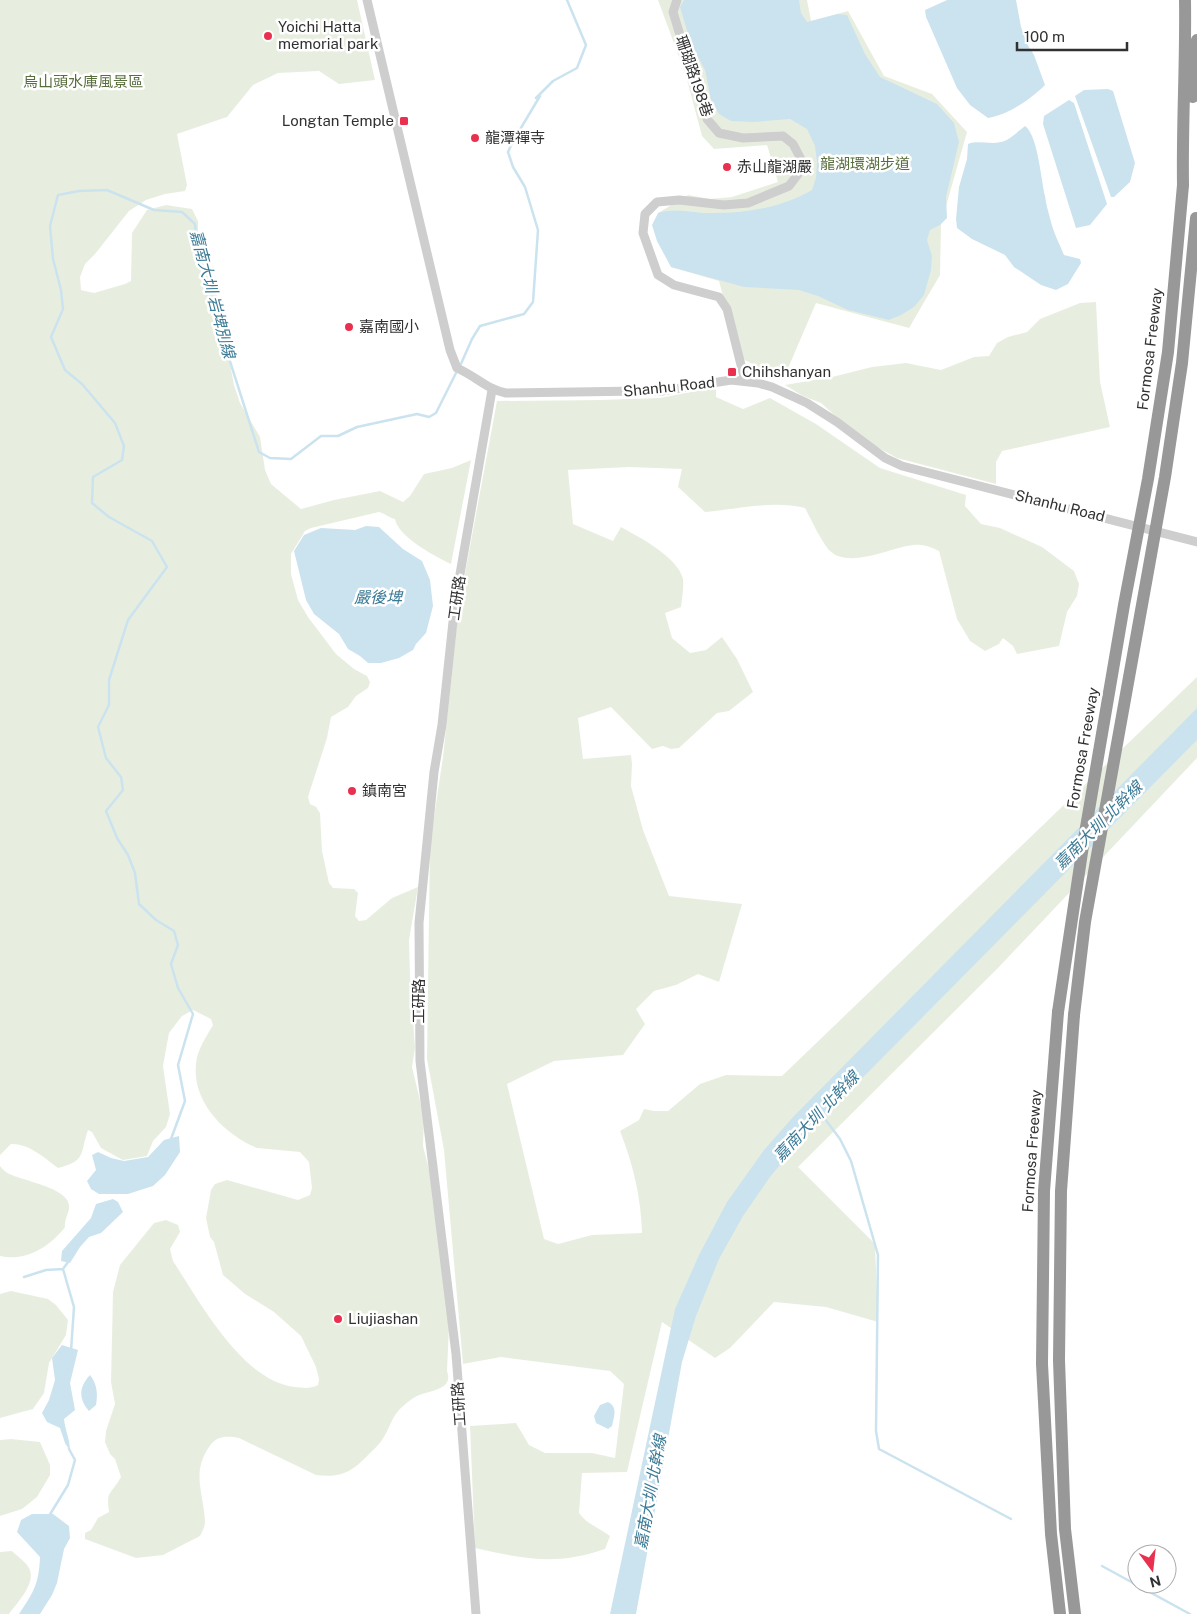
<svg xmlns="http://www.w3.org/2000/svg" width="1197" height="1614" font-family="'Public Sans','Noto Sans TC',sans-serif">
  <rect width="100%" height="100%" fill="#fff"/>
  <path fill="#e8eedf" d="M0,0H357L375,80L339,84L319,71L278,73L253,85L227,117L177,134L187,185L185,191L165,194L146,200L129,211L95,254L85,264L80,277L81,290L94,293L125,284L131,281L132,233L147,210L166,205L192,209L198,221V241L201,258L217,296L234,385L240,403L260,437L265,470L271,484L301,509L334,500L380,491L403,502L410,496L424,474L452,468L471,460L451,564C436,557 398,537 395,519C389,518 386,514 379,512L311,528L305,531L291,554V574L298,600L308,617L336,654L354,669L367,676L370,682L368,688L356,696L348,707L331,717L327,738L308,797L310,804L316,807L320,813L322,851L329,883L333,888L354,889L358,893L355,916L359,921L366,920L392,898L418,887L409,940L410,976L415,1048L412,1067L424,1117L423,1146L431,1177L433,1204L438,1223L449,1327L447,1371C454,1390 430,1390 417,1396C411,1399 404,1405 399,1410C391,1419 389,1430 382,1440C379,1445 374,1449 369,1454C352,1472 342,1478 316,1475L239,1438C227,1436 217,1435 209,1447C191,1473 204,1494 205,1522C205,1527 202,1532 200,1536L163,1555L136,1558L85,1539V1533L91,1530L98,1518L109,1512C106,1490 111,1495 121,1477L115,1459L110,1454L105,1442L106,1431L115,1404L111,1382L113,1292L120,1265L154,1223L166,1220L178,1225L180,1232L170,1249L173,1261C200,1302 242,1381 295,1387C303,1388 310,1389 318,1385L319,1379L316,1367L301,1336L274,1312L245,1294L223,1275L214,1242L210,1237L206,1218L211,1190L215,1184L227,1180L298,1200L310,1195L312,1188L309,1162L300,1152L257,1148C224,1134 192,1102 196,1064C197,1050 206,1037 213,1025L211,1019L193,1010L182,1016L169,1033L163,1066L170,1114L166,1127L153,1141L147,1156L123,1160L119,1158L101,1148L92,1132L88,1130C80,1154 86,1161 58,1168C43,1157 30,1144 11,1144L0,1155Z
    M658,0H807L811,21L848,11L884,76L932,94L967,132L941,224L940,275L909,328L816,303L783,380L739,357L719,281L671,267L658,213L688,195L710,199L732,197L778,182L767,145L714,149L702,136L686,76Z
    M1096,302L1100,382L1110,427L1002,451L996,462V484L897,458L875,446L840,420L821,403L803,396L785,385L832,377L872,367L906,363L941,370L974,357L989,356L997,343L1008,337L1027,332L1040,319L1080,303Z
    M716,387V397L743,409L770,398L816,424L880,468L966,495L965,506L981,524L1000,528L1042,547L1074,571L1079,584L1077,596L1067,612L1059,646L1017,654L1013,646L1003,638L999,644L985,651L970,641L957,619L939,551C931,547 922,544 913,545C891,547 847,571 828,549C819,537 812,521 805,508C773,500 738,509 705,512L678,487L682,469L629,467L568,470L573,524L613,541L621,527C639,537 678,557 683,579C684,587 682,599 681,607L665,613L672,638L690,653L706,650L722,637L737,659L753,692L729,711L717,713L679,748L671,749L663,746L652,749L611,707L578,718L583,759L631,755L632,764L631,786L643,830L669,896L742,904L719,982L698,974L676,985L654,991L636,1009L645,1024L623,1055L554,1061L507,1084L544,1239L558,1244L592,1235L642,1233C641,1197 633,1164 620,1131L639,1120L644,1109L654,1111H668L700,1084L726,1075L782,1076L1197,677V758L997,969L798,1167L875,1244L878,1322L826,1307L774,1302L730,1348L715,1358L662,1322L627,1472L582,1473L579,1513C588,1525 598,1527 610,1536L605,1549C556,1566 524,1559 475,1548L470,1426L516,1423L529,1445L545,1453H592L615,1458L624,1384L610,1371L501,1357L463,1364L444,1150L427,1059L430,844L443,757L459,606L497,401L600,400L660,398Z
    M0,1166C3,1170 8,1174 12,1175C25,1181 67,1188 69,1205C70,1212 64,1219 65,1227C50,1247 25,1262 0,1256Z
    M11,1291L48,1299L56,1305L68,1320L66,1335L49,1363L44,1393L33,1409L0,1418V1294Z
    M11,1439L40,1442L50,1465V1475L37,1497L22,1509L0,1516V1440Z
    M12,1551C17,1556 26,1562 29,1568C37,1583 17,1603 9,1614H0V1552Z"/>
  <path fill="#cbe3ee" d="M684,0H799L801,13L807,22L838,14L847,15L865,54L880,77L937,104L954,123L959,142L946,197L947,218L940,225L930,230L927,240L932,256L931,270L924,295L914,307L901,315L889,320L848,310L818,296L799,290L744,287L671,267L657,241L652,225L658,213C673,208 689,212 704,213C741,214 779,209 812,190L816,178L817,162L815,146L807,129L790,119L754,122L731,121L719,114L711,100L705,70L691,44L680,7Z
    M947,0H1016L1021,27L1027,44L1034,55L1045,85C1031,99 1008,115 988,118L970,105L957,88L926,17L925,10Z
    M1108,89L1113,91L1135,163L1130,182L1114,197H1111L1075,96L1084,90Z
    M1069,100L1074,103L1107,204L1090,225L1076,228L1043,124L1044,116Z
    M1025,126C1038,135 1041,180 1045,196C1046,205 1049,214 1051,222C1054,234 1060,245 1064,255L1080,259L1081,263L1068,284L1056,290L1041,285L1014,267L1005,255L972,239L957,228L956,219L959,187L967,159L968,144C979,140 990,145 1001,142C1010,140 1018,131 1025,126Z
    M366,526L379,527L403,549L422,561L430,580L433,606L426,633L416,644L413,650L399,658L381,663H368L360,656L348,649L339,634L314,614L306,600L294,551L304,535L321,528L355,530Z
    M1197,708V740L799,1142L770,1177L743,1216L719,1259L696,1316L682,1362L636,1614H610L675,1309L699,1255L727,1202L764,1150L793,1117Z
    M179,1136L180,1152L165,1175L153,1186L128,1194H99L91,1189L87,1181L96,1170L92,1155L98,1152L111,1158L124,1161L148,1157L164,1140Z
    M113,1199L118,1202L123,1212L101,1233L89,1237L80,1247L70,1263L61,1261L62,1251L91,1218L96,1204Z
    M62,1345L78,1350L70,1383L75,1410L64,1419C65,1430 70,1439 70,1451L65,1443L60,1428L47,1422L42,1413L49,1400L55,1380L52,1358Z
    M90,1375C97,1384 98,1393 96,1405L89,1411C78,1399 79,1387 90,1375Z
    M608,1402C618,1407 614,1416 612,1426L608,1429L596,1423L594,1416L600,1405Z
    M32,1514H53L69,1526L70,1538L64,1549L57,1583L52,1595L40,1614H19C34,1592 39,1583 40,1557L17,1532L21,1520Z"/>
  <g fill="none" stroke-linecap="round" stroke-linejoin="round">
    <path stroke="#cbe3ee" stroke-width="2.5" d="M536,98L553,81L577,68L586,45L567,0
      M460,366L472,339L480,326L524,314L533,302L538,230L525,187L513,167L508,152L512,143L540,96
      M822,1115L840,1139L851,1161L878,1255L876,1431L879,1449L1011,1519
      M171,1139L185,1101L178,1065L193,1014L178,988L171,964L178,945L174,931L156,920L139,904L135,873L128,855L117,838L106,811L123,790L121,777L106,758L98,727L109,705V680L128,620L167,567L152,541L109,517L92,503L93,477L122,460L124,446L115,423L82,384L65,370L51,337L63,309L61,290L53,259L50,226L58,195L79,191L107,190L154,210L182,212L195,224L197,247L219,327L259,452L270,458L291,459L321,436H338L357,427L417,414L429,417L436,413L457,371
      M68,1262L63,1269L74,1307L71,1351
      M24,1277L46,1270L63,1269
      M49,1516L68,1485L75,1460L69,1449
      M1102,1566L1190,1614"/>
    <path stroke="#cecece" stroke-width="9" d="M367,0L450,350L457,368C477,377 486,389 506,393L640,391H662L731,380L758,383L772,387L807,403L837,422L885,458L902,466L1197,542
      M677,0L673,12L683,45L697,75L707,119L719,133L743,138L783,136L793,144L802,161L798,174L789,186L748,203L724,205L679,200L657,202L645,214L643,233L658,275L674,285L719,297L727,309L745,381
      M476,1614L456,1354L420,1061L419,923L434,772L442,725L455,603L492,390"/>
    <path stroke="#989898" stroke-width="12" d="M1193,97L1197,40
      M1183,185C1182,123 1186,62 1185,0
      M1058,1012L1044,1191L1042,1364L1051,1534L1060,1614
      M1074,1015L1061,1191L1059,1360L1065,1529L1075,1614"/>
    <path stroke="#989898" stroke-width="12" d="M1058,1012L1084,839L1124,605L1148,479L1168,352L1183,185
      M1074,1015L1085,922L1165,477L1182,363L1196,218"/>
  </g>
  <g fill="#ea304f" stroke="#fff" stroke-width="2">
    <circle cx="268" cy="36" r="5"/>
    <rect x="399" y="116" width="10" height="10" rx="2.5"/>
    <circle cx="475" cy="138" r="5"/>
    <circle cx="727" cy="167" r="5"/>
    <circle cx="349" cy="327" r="5"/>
    <rect x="727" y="367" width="10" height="10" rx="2.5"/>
    <circle cx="352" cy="791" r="5"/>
    <circle cx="338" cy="1319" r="5"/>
  </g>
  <g text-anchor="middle" stroke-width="5" stroke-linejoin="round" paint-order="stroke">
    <g font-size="15" fill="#313131" stroke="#fff" text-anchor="start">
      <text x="278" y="32">Yoichi Hatta<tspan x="278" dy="17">memorial park</tspan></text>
      <text x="394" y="126" text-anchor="end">Longtan Temple</text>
      <text x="485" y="143">龍潭禪寺</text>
      <text x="737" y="172">赤山龍湖嚴</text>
      <text x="359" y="332">嘉南國小</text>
      <text x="742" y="377">Chihshanyan</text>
      <text x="362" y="796">鎮南宮</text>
      <text x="348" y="1324">Liujiashan</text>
    </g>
    <g font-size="15" fill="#313131" stroke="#fff">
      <text transform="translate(694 76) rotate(71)" y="5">珊瑚路198巷</text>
      <text transform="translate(1150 349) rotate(-83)" y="5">Formosa Freeway</text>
      <text transform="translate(669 387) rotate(-6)" y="5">Shanhu Road</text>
      <text transform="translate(1060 506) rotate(14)" y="5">Shanhu Road</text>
      <text transform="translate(457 598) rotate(-82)" y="5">工研路</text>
      <text transform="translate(1083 748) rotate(-80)" y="5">Formosa Freeway</text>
      <text transform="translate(419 1001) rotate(-90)" y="5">工研路</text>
      <text transform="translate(1032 1151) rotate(-86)" y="5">Formosa Freeway</text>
      <text transform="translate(459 1404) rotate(-94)" y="5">工研路</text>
    </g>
    <g font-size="15" fill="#586e3c" stroke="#fff">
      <text x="83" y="87">烏山頭水庫風景區</text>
      <text x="865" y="169">龍湖環湖步道</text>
    </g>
    <g font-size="16" font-style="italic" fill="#3b7b96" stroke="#fff">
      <text transform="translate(213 294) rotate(75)" y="6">嘉南大圳 岩埤別線</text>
      <text x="378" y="603">嚴後埤</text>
      <text transform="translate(1098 825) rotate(-45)" y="6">嘉南大圳 北幹線</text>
      <text transform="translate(816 1116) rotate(-47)" y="6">嘉南大圳 北幹線</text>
      <text transform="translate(650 1492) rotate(-80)" y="6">嘉南大圳 北幹線</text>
    </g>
  </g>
  <g transform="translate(1152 1569) rotate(165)"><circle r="24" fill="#ffffff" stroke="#adadad"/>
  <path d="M0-4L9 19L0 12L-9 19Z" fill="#ea304f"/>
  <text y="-8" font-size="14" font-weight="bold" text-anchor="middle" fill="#313131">N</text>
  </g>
  <path d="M1017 42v8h110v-8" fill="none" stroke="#313131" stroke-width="2.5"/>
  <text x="1024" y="42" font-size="15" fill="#313131" stroke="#ffffff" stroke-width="4" paint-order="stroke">100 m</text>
</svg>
